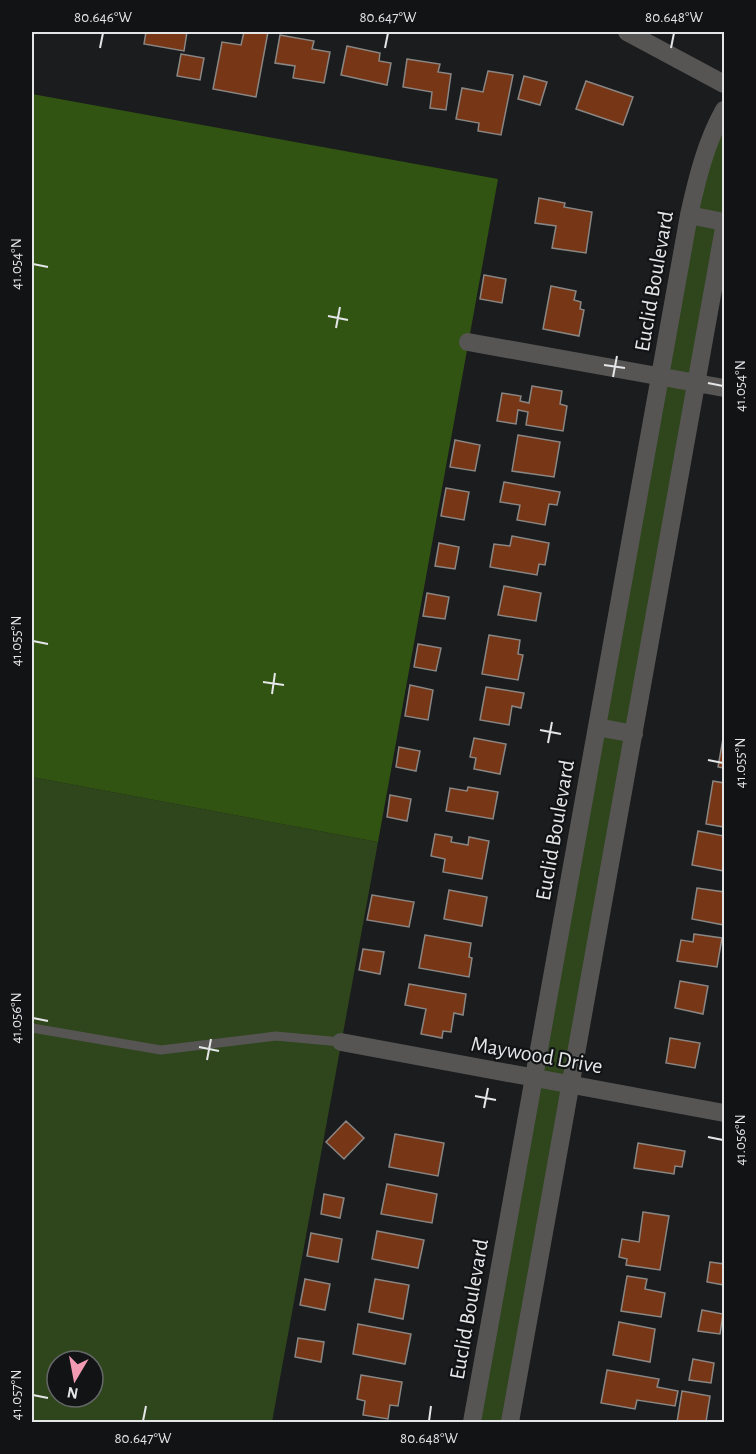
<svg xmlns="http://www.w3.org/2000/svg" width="756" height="1454" font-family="'Alegreya Sans',sans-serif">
  <rect width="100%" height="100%" fill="#1a1c1e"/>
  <path fill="#2f461c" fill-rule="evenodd" d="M724,110V228L510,1422H472L689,215Z
    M32,777L378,842L272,1422H33L32,1419ZM57,1361H93V1397H57Z"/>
  <path fill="#325413" d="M32,94L498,179L378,842L32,777Z"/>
  <path fill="#773717" stroke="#8a8684" stroke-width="1.5" d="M146,32H187L184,51L144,44Z
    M244,32H268L256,97L213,89L222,42L241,45Z
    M280,35L314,41L312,49L330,52L324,83L293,78L295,66L275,63Z
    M347,46L380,53L379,61L391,63L387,85L341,75Z
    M181,54L204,58L200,80L177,76Z
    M407,59L440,64L438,72L451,74L446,110L430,108L432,92L403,87Z
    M488,71L513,75L501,135L478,131L479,123L456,119L462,88L483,92Z
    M524,76L547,82L540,105L518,99Z
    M586,81L633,97L623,125L576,109Z
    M539,198L565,203L564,207L592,212L586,253L552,248L556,226L535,223Z
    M484,275L506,279L502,303L480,299Z
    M551,286L576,291L574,300L581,302L580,309L584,310L579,336L543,329Z
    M532,386L562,391L560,404L567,406L563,431L526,425L528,412L518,410L516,424L497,421L502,393L521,396L520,401L529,403Z
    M518,435L560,442L554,477L512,471Z
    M455,440L480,445L475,471L450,467Z
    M504,482L560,492L557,505L549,504L545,525L517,520L520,505L500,502Z
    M446,488L469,492L464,520L441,516Z
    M512,536L549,543L545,565L539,564L537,575L490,567L494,544L510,546Z
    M439,543L459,547L455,569L435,566Z
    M504,586L541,593L536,621L498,615Z
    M427,593L449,597L445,619L423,616Z
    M489,635L520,640L518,654L523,655L518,680L482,674Z
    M418,644L441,648L436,671L414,667Z
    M410,685L433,690L428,720L405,716Z
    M486,687L524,693L521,708L512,706L509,725L480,720Z
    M724,733V768L718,767Z
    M474,738L506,744L500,774L474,769L476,758L470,757Z
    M399,747L420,751L416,771L396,767Z
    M713,781L724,783V827L706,824Z
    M468,787L498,792L493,819L446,811L450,788L467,791Z
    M390,795L411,799L407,821L387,817Z
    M698,831L724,836V871L692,865Z
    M435,834L452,837L451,842L468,845L469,837L489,841L482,879L443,872L445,859L431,856Z
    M697,888L724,892V925L692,919Z
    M449,890L487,897L482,926L444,919Z
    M372,895L414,902L409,927L367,920Z
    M694,934L722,938L717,967L677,961L681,940L693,942Z
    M425,935L471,943L469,957L472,958L469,977L419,968Z
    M363,949L384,952L380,974L359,970Z
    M680,981L708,986L703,1014L675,1008Z
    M409,984L466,994L463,1015L454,1013L451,1032L443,1031L442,1038L421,1034L426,1009L405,1005Z
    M670,1038L700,1043L695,1068L666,1063Z
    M346,1121L364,1138L344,1159L326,1142Z
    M395,1134L444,1143L438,1176L389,1167Z
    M638,1143L685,1151L682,1167L675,1166L674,1174L634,1168Z
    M387,1184L437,1194L432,1223L381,1214Z
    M324,1194L344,1198L340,1218L321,1214Z
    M643,1212L669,1216L660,1270L626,1265L627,1259L619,1257L622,1239L639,1242Z
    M377,1231L424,1240L418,1268L372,1259Z
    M311,1233L342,1239L338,1262L307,1256Z
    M710,1262L724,1264V1285L707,1282Z
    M627,1276L647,1279L645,1289L665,1293L661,1317L621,1311Z
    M305,1279L330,1284L325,1310L300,1305Z
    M375,1279L409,1285L403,1319L369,1312Z
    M702,1310L723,1314L720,1334L698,1331Z
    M619,1322L655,1329L650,1362L613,1355Z
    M358,1324L411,1334L405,1364L353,1354Z
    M298,1338L324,1342L321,1362L295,1357Z
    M693,1359L714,1363L711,1383L689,1380Z
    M607,1370L659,1379L657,1387L678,1391L675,1406L637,1400L635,1409L601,1403Z
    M361,1375L402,1382L398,1406L390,1405L388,1419L363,1415L365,1401L357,1399Z
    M682,1391L710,1396L706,1422H677Z"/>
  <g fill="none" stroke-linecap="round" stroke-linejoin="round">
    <path stroke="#565554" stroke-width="9" d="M32,1028L161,1050L276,1036L341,1042"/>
    <path stroke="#565554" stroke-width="18" d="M627,32L724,84
      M689,215L724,222
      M468,342L724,388
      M597,727L634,734
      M341,1042L724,1113
      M472,1422L689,215C697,179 706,142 724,110
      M510,1422L724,228"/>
  </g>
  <path fill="none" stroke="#e5e6e8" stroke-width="2" d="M100,48L103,33M385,48L388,33M671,48L674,33M33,264L48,267M328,316L348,320M336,328L340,307M604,365L625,368M613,377L617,356M708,383L723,386M33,641L48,644M263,682L284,685M272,694L275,673M540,730L561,734M548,743L552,722M708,760L723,763M33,1018L48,1021M199,1047L219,1051M207,1060L211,1039M475,1096L496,1100M484,1108L488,1088M708,1137L723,1140M33,1395L48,1398M143,1421L146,1406M429,1421L431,1406"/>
  <g text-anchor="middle" stroke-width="4.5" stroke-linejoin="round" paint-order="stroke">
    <g font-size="22" fill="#e5e6e8" stroke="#111315">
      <text transform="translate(653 281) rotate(-80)" y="8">Euclid Boulevard</text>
      <text transform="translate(554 830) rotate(-80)" y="8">Euclid Boulevard</text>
      <text transform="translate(537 1054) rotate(10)" y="8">Maywood Drive</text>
      <text transform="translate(468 1309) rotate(-80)" y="8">Euclid Boulevard</text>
    </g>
  </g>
  <rect width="756" height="1454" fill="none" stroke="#111315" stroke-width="66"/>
  <g transform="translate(75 1379) rotate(190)"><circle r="28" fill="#111315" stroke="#666769" stroke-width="1.5"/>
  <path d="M0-4.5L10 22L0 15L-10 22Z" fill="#f19ab2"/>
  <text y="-9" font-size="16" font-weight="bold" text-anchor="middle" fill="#e5e6e8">N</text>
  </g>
  <rect x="33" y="33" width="690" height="1388" fill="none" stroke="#e5e6e8" stroke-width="2"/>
  <g font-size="15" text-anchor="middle" fill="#e5e6e8">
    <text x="103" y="22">80.646°W</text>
    <text x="388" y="22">80.647°W</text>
    <text x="674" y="22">80.648°W</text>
    <text transform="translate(16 264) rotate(-90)" y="5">41.054°N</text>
    <text transform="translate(740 386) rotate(-90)" y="5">41.054°N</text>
    <text transform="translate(16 641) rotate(-90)" y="5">41.055°N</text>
    <text transform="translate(740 763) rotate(-90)" y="5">41.055°N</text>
    <text transform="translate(16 1018) rotate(-90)" y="5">41.056°N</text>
    <text transform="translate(740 1140) rotate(-90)" y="5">41.056°N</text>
    <text transform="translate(16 1395) rotate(-90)" y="5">41.057°N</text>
    <text x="143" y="1443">80.647°W</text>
    <text x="429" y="1443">80.648°W</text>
  </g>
</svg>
